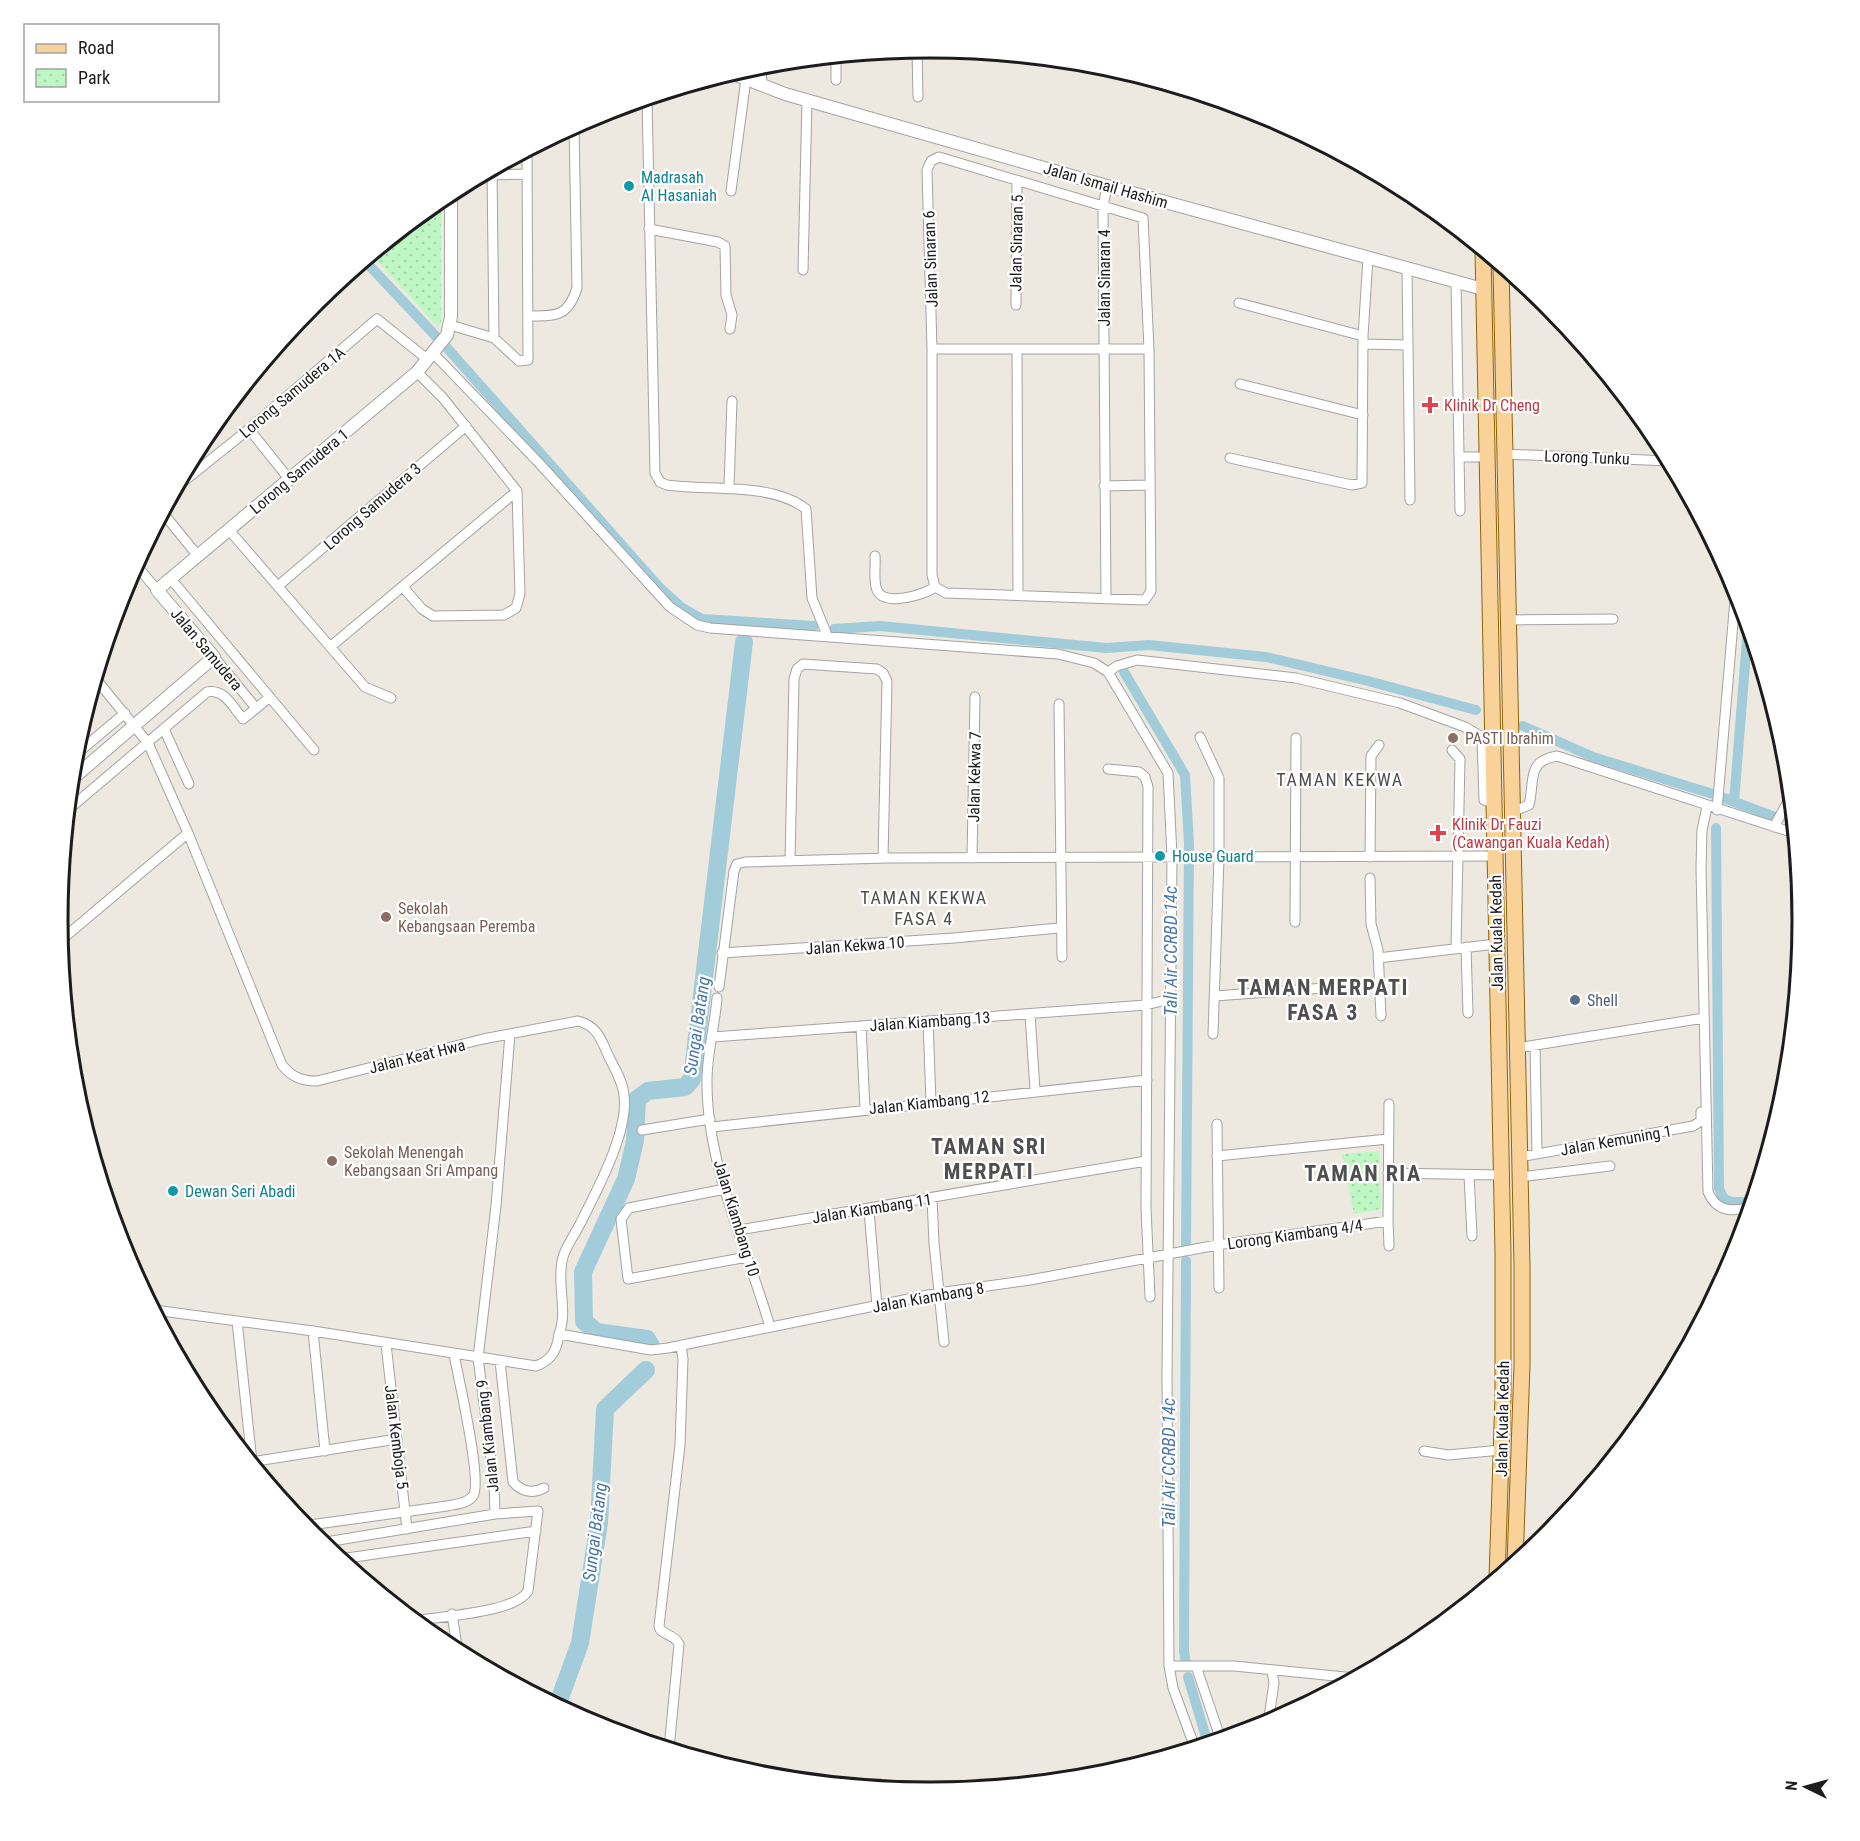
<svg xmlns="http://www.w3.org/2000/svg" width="1860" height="1841" font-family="'Roboto Condensed',sans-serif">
  <defs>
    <pattern id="park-dots" width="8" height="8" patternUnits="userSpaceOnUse" patternTransform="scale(1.5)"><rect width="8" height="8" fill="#bef7c3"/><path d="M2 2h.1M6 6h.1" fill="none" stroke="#a3d3a7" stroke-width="1.8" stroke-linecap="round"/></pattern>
  </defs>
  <rect width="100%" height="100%" fill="#ede9e1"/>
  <path fill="url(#park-dots)" d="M441,199V323L438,327L372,255Z
    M1379,1151L1381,1209L1354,1214L1342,1154Z"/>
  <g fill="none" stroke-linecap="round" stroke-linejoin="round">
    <path stroke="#a2ccda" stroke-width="10" d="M365,261L448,349L660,588L681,607L702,619L814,626
      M834,629L880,626L1106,648L1149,645L1266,657L1368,681L1476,710
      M1124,672L1185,775L1189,844L1186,1247
      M1523,726L1593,757L1716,795L1775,817
      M1734,802L1748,627
      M1716,828L1719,1188L1723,1198L1731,1202H1752
      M1186,1261L1184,1651L1186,1664
      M1188,1677L1208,1744"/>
    <path stroke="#a2ccda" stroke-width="18" d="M651,1346L647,1339L596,1332L584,1321L583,1272L626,1179L635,1141L637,1099L648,1091L685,1087L692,1079L744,642
      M557,1706L580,1643L599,1523L605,1409L646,1370"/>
    <defs>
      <path id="minor" d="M917,49L918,97
        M761,65L762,85
        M1111,68L1119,74L1163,84
        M836,80V57
        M647,99L655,473L660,482L667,485C707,491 772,482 806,509L812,598L827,635
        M939,157L1143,218L1149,349L1151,591L1145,600L946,593L935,587L932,575V349L927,170L931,161Z
        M492,170L494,338
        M482,175L527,174
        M731,191L746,79
        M649,229L718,242L725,246L726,295L732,315L730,329
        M1407,268L1410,500
        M803,270L807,100
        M1456,282L1460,511
        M1239,303L1363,336
        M1016,305L1017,181
        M529,316C556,316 568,317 577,288L574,126
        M450,325L494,338L519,361L528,360L527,151
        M1363,344L1407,345
        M932,349H1149
        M1017,349L1018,595
        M432,352L539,463L670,607L697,625L710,628L1058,654L1094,663L1108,672L1168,773L1172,856L1167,1375L1169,1666L1173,1688L1195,1748
        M1240,384L1363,415
        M249,429L289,479
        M1505,454L1669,461
        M1460,457H1487
        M1230,458L1352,485L1362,483L1363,336L1368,258
        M178,486L249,429L377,319L427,359
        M1104,486L1149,485
        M729,487L732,401
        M163,513L198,556
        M229,530L365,687L391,698
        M875,556C876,565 873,581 877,590C884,607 924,595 935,587
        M136,565L157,590
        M171,579L314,750
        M278,586L466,426
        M403,587L422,609L433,616L504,615L516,608L520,594L517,491L443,398L417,372
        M1106,599L1103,207L1107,186
        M1509,620L1613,619
        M330,647L517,491
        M214,657L256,708
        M1108,672L1117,666L1137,660L1296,678L1400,703L1465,727L1482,737L1484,800L1493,803
        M96,679L148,743L188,833L282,1065C292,1077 301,1081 317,1081L483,1039L578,1021C598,1026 601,1040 609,1057C615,1069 623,1082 624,1095C629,1132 596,1192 580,1224C574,1236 564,1249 562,1261C557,1286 568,1311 559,1334L651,1350L668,1348L938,1293L1030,1280L1217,1245L1388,1221L1389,1104
        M1059,704L1062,957
        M164,729L189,784
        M1200,737L1219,778V858L1213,1034
        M1452,750L1460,759L1456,948
        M74,756L125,713
        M1108,769L1139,772L1145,777L1148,787L1146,1208L1150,1297
        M1707,807L1702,830L1701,868L1708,1192C1717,1212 1731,1212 1750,1207
        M69,809L207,692C224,688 233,707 243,719L270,697
        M1717,810L1736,588
        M1512,812L1529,805C1535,781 1526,761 1557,756L1794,833
        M1774,827L1790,798
        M1370,857L1371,756L1379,745
        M972,858L975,697
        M790,861L794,679L797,669L803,664L877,669L883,673L887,681L883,858
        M1370,878L1371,924L1378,950L1381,1016
        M1295,922L1296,738
        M60,941L188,833
        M1466,947L1468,1013
        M722,953L954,938L1059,928
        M1378,958L1496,944
        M719,987L734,871L737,864L745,862L888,858L1495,856
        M1215,996L1379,984
        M717,998C715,1025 707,1053 707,1080C706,1165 747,1247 770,1327
        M1030,1014L1035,1090
        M928,1021L931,1102
        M861,1026L865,1109
        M713,1037L1146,1005L1170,999
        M1535,1045L1537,1154
        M1517,1048L1704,1018
        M1217,1124L1219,1288
        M712,1127L1147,1080
        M642,1130L710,1119
        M1217,1156L1388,1139
        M1520,1157L1693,1126L1701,1121V1112
        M1388,1173L1502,1175
        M1469,1175L1472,1236
        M1520,1177L1610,1166
        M725,1189L629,1208L621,1219L628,1279L747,1257
        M932,1198L934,1243L944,1342
        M869,1210L877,1307
        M1388,1221L1389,1246
        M739,1230L1146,1161
        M154,1310L313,1331L536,1366C552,1360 557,1350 559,1334
        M159,1311L161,1324
        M237,1321L252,1462
        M313,1331L325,1451
        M386,1344L407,1529
        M500,1361L513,1482C522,1492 532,1494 544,1488
        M1424,1451L1448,1455L1501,1450
        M251,1462L397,1439
        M495,1514L494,1482L478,1358L496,1206L510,1034
        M303,1526L447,1506C455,1504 467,1504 473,1496C483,1482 458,1377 454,1354
        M320,1543L495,1514L538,1511L528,1591C515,1613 440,1616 414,1621
        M340,1559L536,1531
        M452,1614L458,1653
        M1169,1666H1234L1355,1678
        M1196,1666L1221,1740
        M1268,1724L1274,1683L1272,1671
        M669,1749L679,1644C674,1633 661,1636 659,1626L680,1445L683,1359L681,1346"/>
      <path id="tertiary" d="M731,73L785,94L1107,186L1483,289
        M71,780L214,657L157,590L417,372L447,335L451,317V192"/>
      <path id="primary" d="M1483,251L1503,1253V1396L1497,1578
        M1501,266L1522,1266V1365L1515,1564"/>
    </defs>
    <use href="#minor" stroke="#a3a3a3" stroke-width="11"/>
    <use href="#tertiary" stroke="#a3a3a3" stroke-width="14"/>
    <use href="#primary" stroke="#906304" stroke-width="17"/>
    <use href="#minor" stroke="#fff" stroke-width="9"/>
    <use href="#tertiary" stroke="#fff" stroke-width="12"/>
    <use href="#primary" stroke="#f9d29a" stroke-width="15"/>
  </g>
  <g fill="#0f9aa8" stroke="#fff" stroke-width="2">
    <circle cx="629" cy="186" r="6"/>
    <circle cx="1160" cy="856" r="6"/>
    <circle cx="173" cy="1191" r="6"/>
  </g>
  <g fill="#e0444e" stroke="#fff" stroke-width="2">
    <path d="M1427 396h6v6h6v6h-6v6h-6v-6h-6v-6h6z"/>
    <path d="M1435 824h6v6h6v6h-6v6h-6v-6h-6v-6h6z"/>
  </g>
  <g fill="#8d6e63" stroke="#fff" stroke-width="2">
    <circle cx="1453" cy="738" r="6"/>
    <circle cx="386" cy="917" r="6"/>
    <circle cx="332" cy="1161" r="6"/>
  </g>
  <circle fill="#5c6f8a" stroke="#fff" stroke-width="2" cx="1575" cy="1000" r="6"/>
  <g text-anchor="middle" stroke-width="4.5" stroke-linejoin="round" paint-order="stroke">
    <g font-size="16" fill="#0d838f" stroke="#fff" text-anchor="start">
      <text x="641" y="183">Madrasah<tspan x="641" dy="18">Al Hasaniah</tspan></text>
      <text x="1172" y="862">House Guard</text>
      <text x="185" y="1197">Dewan Seri Abadi</text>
    </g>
    <g font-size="16" fill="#1c1c1c" stroke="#fff">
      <text transform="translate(1106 185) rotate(16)" y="6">Jalan Ismail Hashim</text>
      <text transform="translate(1016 243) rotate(-89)" y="6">Jalan Sinaran 5</text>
      <text transform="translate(930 259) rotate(-92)" y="6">Jalan Sinaran 6</text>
      <text transform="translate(1104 278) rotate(-90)" y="6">Jalan Sinaran 4</text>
      <text transform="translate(292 392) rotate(-40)" y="6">Lorong Samudera 1A</text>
      <text transform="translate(1587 457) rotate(2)" y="6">Lorong Tunku</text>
      <text transform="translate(299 471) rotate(-40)" y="6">Lorong Samudera 1</text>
      <text transform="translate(372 506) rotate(-41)" y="6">Lorong Samudera 3</text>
      <text transform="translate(207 649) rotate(50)" y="6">Jalan Samudera</text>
      <text transform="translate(974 777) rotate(-89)" y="6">Jalan Kekwa 7</text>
      <text transform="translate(1496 933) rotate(-91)" y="6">Jalan Kuala Kedah</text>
      <text transform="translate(855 945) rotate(-4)" y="6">Jalan Kekwa 10</text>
      <text transform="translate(930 1021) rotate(-4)" y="6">Jalan Kiambang 13</text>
      <text transform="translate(417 1056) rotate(-14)" y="6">Jalan Keat Hwa</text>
      <text transform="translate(929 1102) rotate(-6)" y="6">Jalan Kiambang 12</text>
      <text transform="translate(1616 1140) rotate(-10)" y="6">Jalan Kemuning 1</text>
      <text transform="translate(872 1208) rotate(-9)" y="6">Jalan Kiambang 11</text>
      <text transform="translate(737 1218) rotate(73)" y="6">Jalan Kiambang 10</text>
      <text transform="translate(1295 1234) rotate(-8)" y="6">Lorong Kiambang 4/4</text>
      <text transform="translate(928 1297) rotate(-10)" y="6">Jalan Kiambang 8</text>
      <text transform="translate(1502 1419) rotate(-89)" y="6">Jalan Kuala Kedah</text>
      <text transform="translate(487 1436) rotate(-96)" y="6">Jalan Kiambang 9</text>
      <text transform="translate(397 1437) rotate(83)" y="6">Jalan Kemboja 5</text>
    </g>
    <g font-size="16" fill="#be3a42" stroke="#fff" text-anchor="start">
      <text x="1444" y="411">Klinik Dr Cheng</text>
      <text x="1452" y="830">Klinik Dr Fauzi<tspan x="1452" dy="18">(Cawangan Kuala Kedah)</tspan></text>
    </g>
    <g font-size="16" fill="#785e54" stroke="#fff" text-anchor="start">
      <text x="1465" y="744">PASTI Ibrahim</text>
      <text x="398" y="914">Sekolah<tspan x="398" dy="18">Kebangsaan Peremba</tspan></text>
      <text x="344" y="1158">Sekolah Menengah<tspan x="344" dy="18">Kebangsaan Sri Ampang</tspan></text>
    </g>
    <g font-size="16" fill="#4e5e75" stroke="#fff" text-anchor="start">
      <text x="1587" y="1006">Shell</text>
    </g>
    <g font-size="18" letter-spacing="1.5" fill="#4f4f4f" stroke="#fff">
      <text x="1340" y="786">TAMAN KEKWA</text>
      <text x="924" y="904">TAMAN KEKWA<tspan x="924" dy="21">FASA 4</tspan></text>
    </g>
    <g font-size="18" font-style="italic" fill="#4b78a8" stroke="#fff">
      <text transform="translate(1171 951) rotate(-90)" y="6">Tali Air CCRBD 14c</text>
      <text transform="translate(697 1026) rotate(-82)" y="6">Sungai Batang</text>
      <text transform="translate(1169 1463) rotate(-90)" y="6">Tali Air CCRBD 14c</text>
      <text transform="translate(595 1532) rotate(-83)" y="6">Sungai Batang</text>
    </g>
    <g font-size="22" font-weight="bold" letter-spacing="1.5" fill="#4f4f4f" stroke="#fff">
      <text x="1323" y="995">TAMAN MERPATI<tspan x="1323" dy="25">FASA 3</tspan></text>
      <text x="989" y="1154">TAMAN SRI<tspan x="989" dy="25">MERPATI</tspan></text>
      <text x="1363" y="1181">TAMAN RIA</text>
    </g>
  </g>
  <path d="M0 0H1860V1841H0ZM68 920a862 862 0 1 1 1724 0a862 862 0 1 1-1724 0Z" fill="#fff" fill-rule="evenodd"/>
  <path fill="none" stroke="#1c1c1c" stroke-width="3" d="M68 920a862 862 0 1 1 1724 0a862 862 0 1 1-1724 0Z"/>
  <rect x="24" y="24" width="195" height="78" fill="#ffffff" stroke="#a4a4a4" stroke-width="1.5"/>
  <rect x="36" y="44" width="30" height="9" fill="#f9d29a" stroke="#a4a4a4" stroke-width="1.5"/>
  <text x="78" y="54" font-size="18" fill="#1c1c1c">Road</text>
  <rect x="36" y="69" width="30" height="18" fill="url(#park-dots)" stroke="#a4a4a4" stroke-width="1.5"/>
  <text x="78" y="84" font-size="18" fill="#1c1c1c">Park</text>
  <g transform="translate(1806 1787) rotate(275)" stroke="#ffffff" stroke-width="4.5" paint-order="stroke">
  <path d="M0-4.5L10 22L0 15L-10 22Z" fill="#1c1c1c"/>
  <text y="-9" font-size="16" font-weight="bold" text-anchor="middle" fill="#1c1c1c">N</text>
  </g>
</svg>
